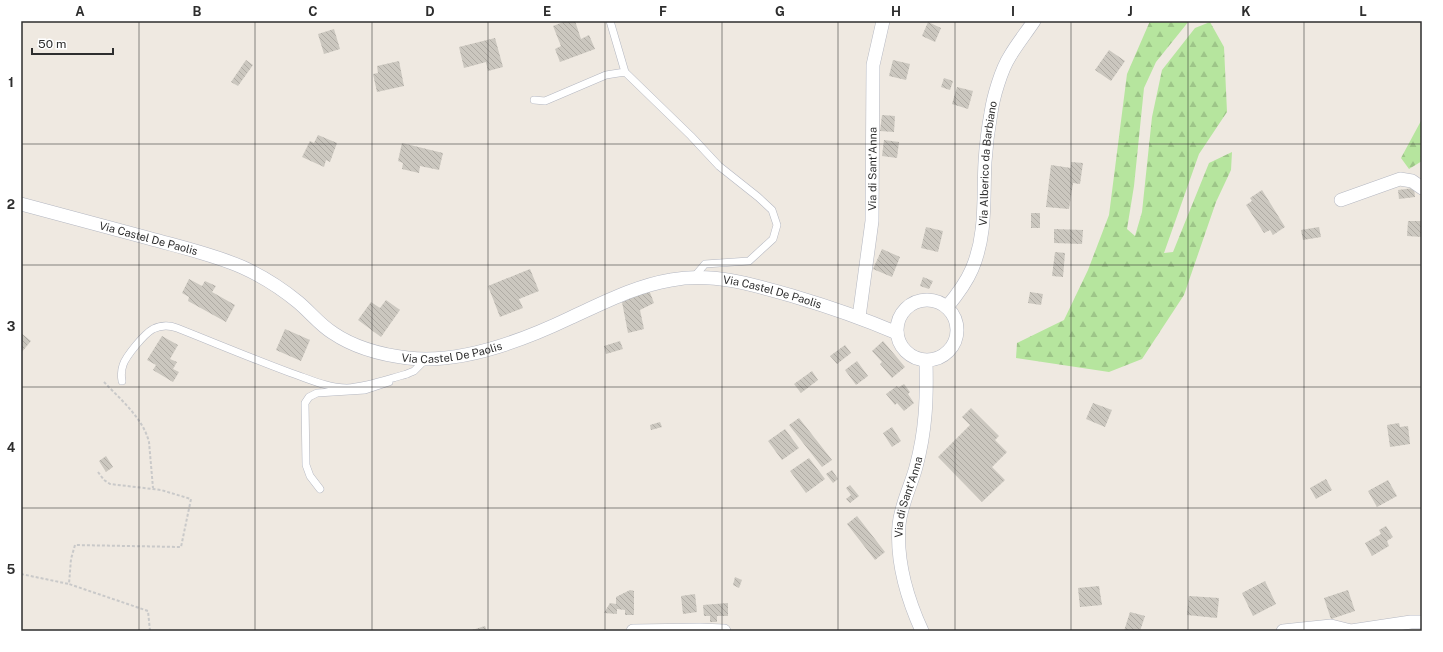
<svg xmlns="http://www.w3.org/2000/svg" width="1443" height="652" font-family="'Public Sans',sans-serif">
  <defs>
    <pattern id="forest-firs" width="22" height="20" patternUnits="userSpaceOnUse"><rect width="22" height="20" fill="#b6e59e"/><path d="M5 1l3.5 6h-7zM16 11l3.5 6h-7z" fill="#9dc588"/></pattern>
    <pattern id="building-back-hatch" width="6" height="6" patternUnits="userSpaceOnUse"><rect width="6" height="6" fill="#cbc7bf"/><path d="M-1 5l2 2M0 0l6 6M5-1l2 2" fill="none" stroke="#afaba4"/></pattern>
  </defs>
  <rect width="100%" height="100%" fill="#efe9e1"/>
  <path fill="url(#forest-firs)" d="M1150,21H1189L1156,62L1144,88L1134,186L1127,229L1135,236L1142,212L1152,117L1162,70L1195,28L1210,22L1224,47L1227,112L1199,154L1164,253L1173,252L1209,163L1232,152L1231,170L1216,202L1184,295L1142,359L1109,372L1016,358L1017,343L1064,320L1088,270L1109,215L1127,74Z
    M1422,119V161L1409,169L1401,158Z"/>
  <path fill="url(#building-back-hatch)" d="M566,21H575L581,39L589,35L595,49L560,62L555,49L561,46L553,26Z
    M928,22L941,28L935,42L922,36Z
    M334,29L340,49L324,54L318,34Z
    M495,38L503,67L488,71L486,62L464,68L459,47Z
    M1109,50L1125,61L1111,81L1095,70Z
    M246,60L253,65L238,86L231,82Z
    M893,60L910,64L906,80L889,76Z
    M399,61L404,86L377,92L373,74L378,73L377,66Z
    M944,78L953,81L950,90L941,87Z
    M957,87L973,91L968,109L952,104Z
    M882,115L895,116L894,132L880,131Z
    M318,135L337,143L330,162L326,160L324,167L302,157L310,141L314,143Z
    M884,140L899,142L897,158L882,156Z
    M402,143L443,153L439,170L420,166L419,173L402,169L403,163L398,161Z
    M1071,162L1083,163L1080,184L1073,183L1069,209L1046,207L1051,165L1071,168Z
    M1414,188L1415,197L1399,199L1398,190Z
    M1262,190L1285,227L1273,235L1270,230L1264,233L1246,205L1252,201L1250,198Z
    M1031,213H1040V228H1031Z
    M1408,221H1422V237L1407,236Z
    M926,227L943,231L938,252L921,248Z
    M1319,227L1321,237L1303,240L1301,230Z
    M1054,229L1083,230L1082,244L1054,243Z
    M882,249L900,257L892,277L873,269Z
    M1055,252L1065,253L1063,277L1052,276Z
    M530,269L539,291L519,299L523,308L500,317L488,286Z
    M923,277L933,281L929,289L920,286Z
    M189,279L202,286L205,281L216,286L212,292L235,305L226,322L188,301L189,297L182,293Z
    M649,290L654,303L640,310L644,329L628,333L622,302Z
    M1030,292L1043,294L1041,305L1028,303Z
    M386,300L400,310L381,337L358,320L371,302L380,308Z
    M285,329L310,340L301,361L276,350Z
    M21,333L31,341L21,353Z
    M162,336L178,345L170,359L177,362L173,369L179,372L173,382L153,370L156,365L147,360Z
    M620,341L623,349L606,354L604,346Z
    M883,341L905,367L892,378L880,364L882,362L872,351Z
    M845,345L851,353L837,364L830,356Z
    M857,361L868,376L856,385L845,370Z
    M812,371L818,380L801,393L794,384Z
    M904,384L910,392L908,394L914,403L904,411L897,403L895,405L886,394L897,386L898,388Z
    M1093,403L1112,410L1105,427L1086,419Z
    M971,408L999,436L995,440L1007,452L992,467L1005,480L982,502L938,457L970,425L962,417Z
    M799,418L832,460L822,467L789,425Z
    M660,422L662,427L651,430L650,425Z
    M1399,423L1400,427L1408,426L1410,444L1390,447L1387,425Z
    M892,427L901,441L892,447L883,433Z
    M785,429L799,448L782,460L768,441Z
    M106,456L113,467L106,472L99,461Z
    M809,458L825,479L806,493L790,471Z
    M832,470L838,479L833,483L826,474Z
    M1326,479L1332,490L1316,499L1310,488Z
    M1388,480L1397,496L1377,507L1368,491Z
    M850,485L859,496L850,503L846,499L851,495L846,488Z
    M857,516L885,552L875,560L847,524Z
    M1386,526L1393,537L1387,541L1389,546L1372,556L1365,543L1381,534L1379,530Z
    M735,577L742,580L739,588L733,585Z
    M1265,581L1276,604L1253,616L1242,593Z
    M1099,586L1102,605L1080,607L1078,588Z
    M630,590L634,591V615H625V610L617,609V614L604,613L610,603L616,604V597Z
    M1348,590L1355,611L1331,619L1324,598Z
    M695,594L697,612L683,614L681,596Z
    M1189,596L1219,598L1217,618L1187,615Z
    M728,603V616H717V622H710V616H704L703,605Z
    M1130,612L1145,616L1140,631H1124Z
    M485,626L487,631H472V630Z"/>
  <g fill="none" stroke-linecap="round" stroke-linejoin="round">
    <defs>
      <path id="service" d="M610,21L625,72
        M534,100L545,101L606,75L625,72L691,136L719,166L758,197L772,210L777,225L773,239L749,261L705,264L694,277
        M404,375L414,371L426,359
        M122,381C121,376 121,371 123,365C126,356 144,334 153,329C161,325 169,325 177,328C215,343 253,359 291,373C309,379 328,388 347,388C367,387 388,379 407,374
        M320,489L310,476L306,465L305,403L309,397L317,393L365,390L389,382"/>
      <g id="minor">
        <path d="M1341,200L1400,179L1412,181L1422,188"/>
        <path id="s1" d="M21,204C63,215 106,227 148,238C180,247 212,254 242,267C262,276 281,288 298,302C310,312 320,325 333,333C355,348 383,355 408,358C460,364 524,340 570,318C603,303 635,286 671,280C713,272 755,285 796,297C830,307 864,319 897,333"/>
        <circle cx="927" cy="330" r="30"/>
        <path id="s2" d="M947,307C957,295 966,283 972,269C987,234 983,198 985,162C986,146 988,129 991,113C993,98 1001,70 1010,56C1017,44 1026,33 1034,21"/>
        <path id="s3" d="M859,317L872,221L873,65L883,21"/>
        <path d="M633,631L700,630L724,631"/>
        <path id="s4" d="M922,631C907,598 896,562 899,525C901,504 911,486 916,467C926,430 927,398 926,361"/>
        <path d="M1283,631L1331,626L1351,631L1411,622H1422"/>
      </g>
    </defs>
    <use href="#service" stroke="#b4b7c1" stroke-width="8"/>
    <use href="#minor" stroke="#b4b7c1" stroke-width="14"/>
    <path stroke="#c9c9c9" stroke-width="2" stroke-dasharray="3 2" stroke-linecap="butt" d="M104,382C120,399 143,418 149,442L153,488
      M98,472L104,480L110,484L161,490L191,499L181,547L75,545L71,559L69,584L148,611L150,631
      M21,574L69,584"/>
    <use href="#service" stroke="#fff" stroke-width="7"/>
    <use href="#minor" stroke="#fff" stroke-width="13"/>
  </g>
  <path fill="none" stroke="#2e2e2e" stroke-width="1" stroke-opacity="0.55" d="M139,21V631M255,21V631M372,21V631M488,21V631M605,21V631M722,21V631M838,21V631M955,21V631M1071,21V631M1188,21V631M1304,21V631M21,144H1422M21,265H1422M21,387H1422M21,508H1422"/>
  <g text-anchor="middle" stroke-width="3.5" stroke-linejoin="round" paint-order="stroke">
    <g font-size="11" fill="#2e2e2e" stroke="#fff">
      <text dy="4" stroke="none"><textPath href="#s2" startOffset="153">Via Alberico da Barbiano</textPath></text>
      <text dy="4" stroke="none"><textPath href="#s3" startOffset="149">Via di Sant'Anna</textPath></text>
      <text dy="4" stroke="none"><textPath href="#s1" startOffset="132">Via Castel De Paolis</textPath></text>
      <text dy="4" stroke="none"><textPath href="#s1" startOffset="803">Via Castel De Paolis</textPath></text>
      <text dy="4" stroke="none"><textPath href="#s1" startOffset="467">Via Castel De Paolis</textPath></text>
      <text dy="4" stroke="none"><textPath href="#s4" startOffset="139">Via di Sant'Anna</textPath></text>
    </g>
  </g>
  <rect width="1443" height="652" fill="none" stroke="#ffffff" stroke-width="44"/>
  <path d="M32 48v6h81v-6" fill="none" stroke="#2e2e2e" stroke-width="2"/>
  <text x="38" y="48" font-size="12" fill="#2e2e2e" stroke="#ffffff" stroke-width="3" paint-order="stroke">50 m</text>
  <rect x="22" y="22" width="1399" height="608" fill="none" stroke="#2e2e2e" stroke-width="1.5"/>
  <g font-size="13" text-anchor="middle" font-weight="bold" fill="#2e2e2e">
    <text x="80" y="16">A</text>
    <text x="197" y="16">B</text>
    <text x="313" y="16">C</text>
    <text x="430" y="16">D</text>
    <text x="547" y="16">E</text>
    <text x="663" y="16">F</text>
    <text x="780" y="16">G</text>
    <text x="896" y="16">H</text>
    <text x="1013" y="16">I</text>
    <text x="1130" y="16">J</text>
    <text x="1246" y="16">K</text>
    <text x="1363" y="16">L</text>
    <text x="11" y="87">1</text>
    <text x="11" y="209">2</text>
    <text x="11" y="331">3</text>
    <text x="11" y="452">4</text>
    <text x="11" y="574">5</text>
  </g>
</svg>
